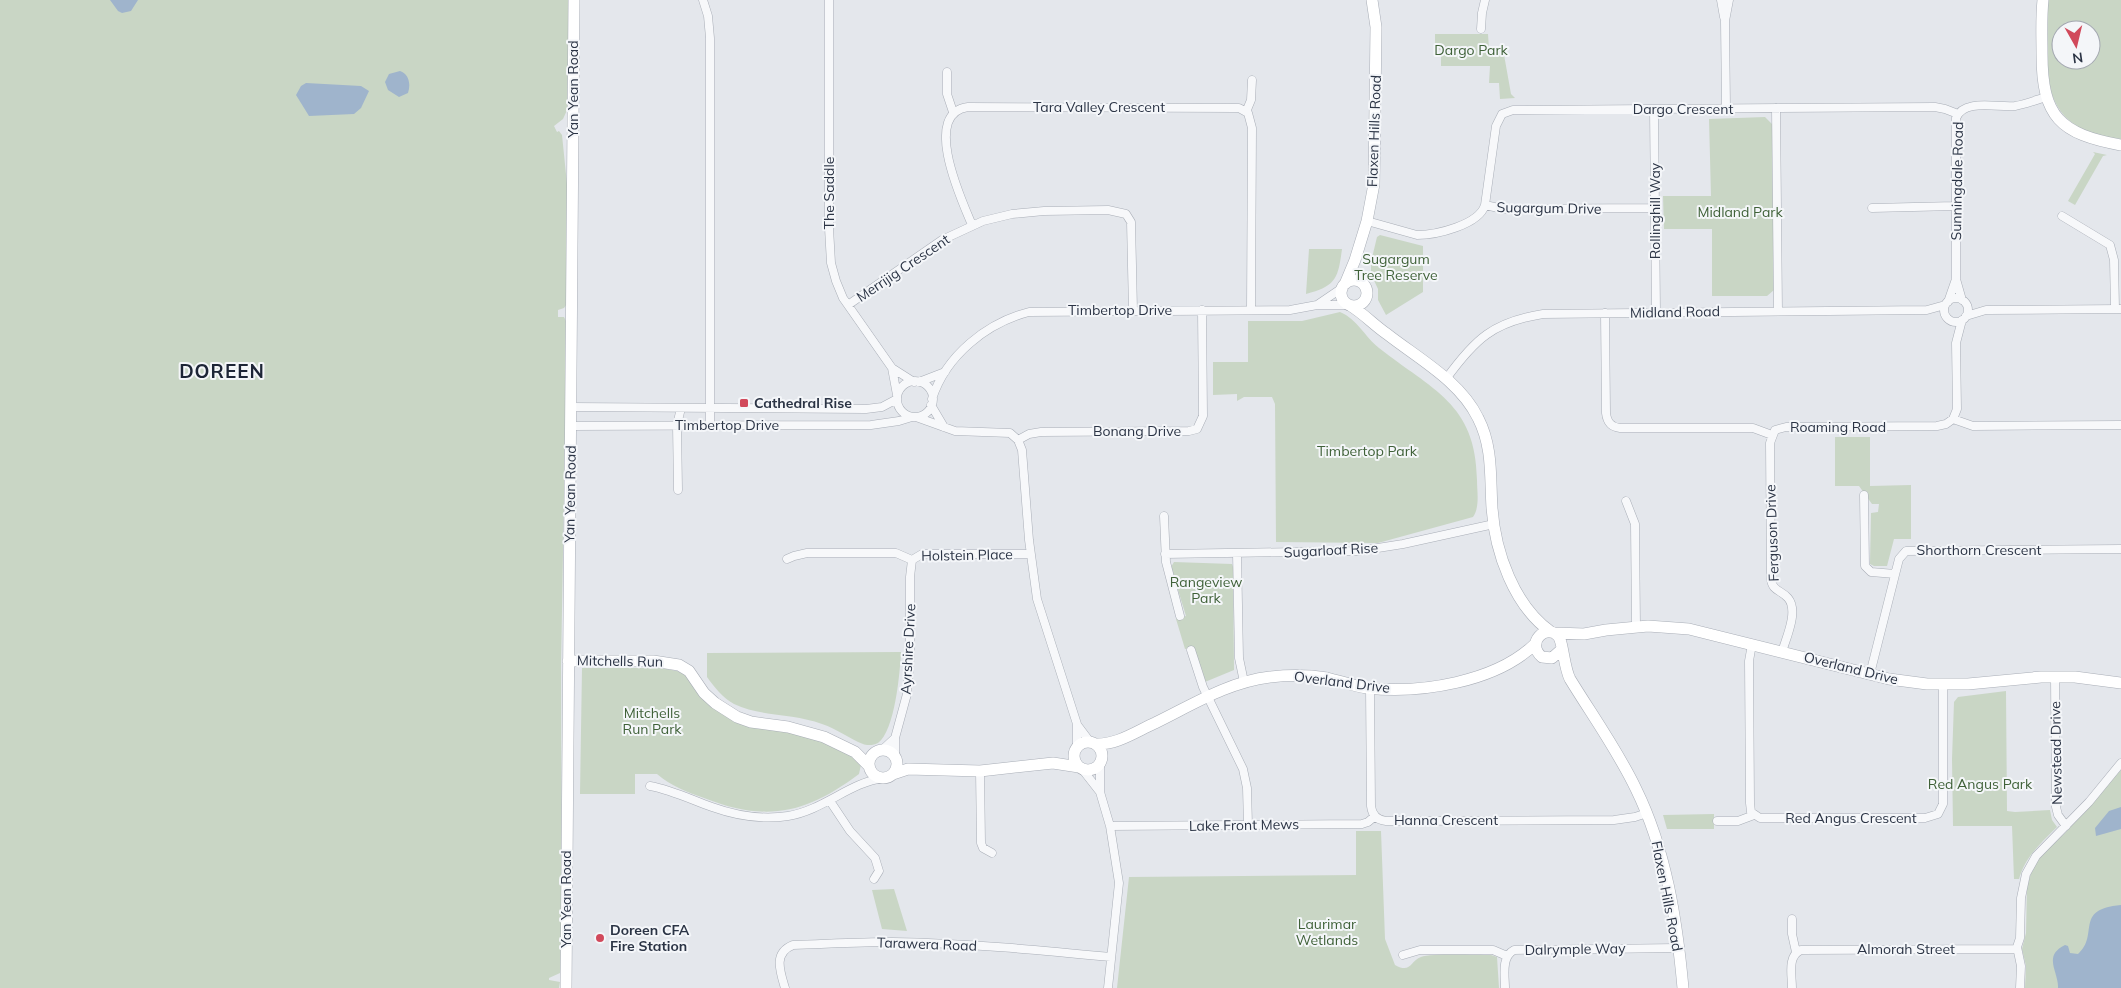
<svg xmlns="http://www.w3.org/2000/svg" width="2121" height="988" font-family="Mulish,sans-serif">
  <rect width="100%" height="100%" fill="#e4e7ec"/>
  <path fill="#c9d6c5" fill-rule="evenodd" d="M0,0H569L568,108L563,119L554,126L557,132L559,131L562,135L567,184V304L564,308L558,310V317H564L567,323L561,666L562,967L560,973L549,978V980L560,982L559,988H0Z
    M2048,0H2121V139C2112,138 2103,137 2094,134C2034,115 2047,50 2048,0ZM2061,30H2091V60H2061Z
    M1435,34H1488L1489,49H1503L1511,94L1515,98L1500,99L1499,83H1489L1490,66H1441V50L1435,49Z
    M1765,117L1772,124L1774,290L1767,296H1712V229H1664L1663,196H1711L1709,119Z
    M2093,152L2107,155L2103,156L2075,205L2068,201L2095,154Z
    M1380,235L1423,246V292L1386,315L1378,300V289L1371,274V262L1377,237Z
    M1309,249H1342C1338,279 1336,286 1306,294Z
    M1340,312C1357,319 1365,337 1379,348C1432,390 1476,403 1477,480C1477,492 1480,507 1473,517L1378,543L1276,542L1275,404L1272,397H1244L1237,401V394L1213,395V362H1248V321H1302Z
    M1835,437H1870V486L1911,485V539H1894L1887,566H1874L1870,564L1871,513L1878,512L1879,504H1872L1859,486H1835Z
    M1174,562L1232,564L1233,567L1234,670L1205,682L1194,647L1185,649L1176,619L1186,616L1171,567Z
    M901,652C900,672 895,731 878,743C875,745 867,746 863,744C850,739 837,729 822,724C793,713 761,717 734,704C723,698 714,687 707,677V653Z
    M582,668H661L677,671L685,674L706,702L730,719L784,730L823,741L862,760L859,774C807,813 767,823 704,798C687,792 671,786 657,774H635V794H580Z
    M2006,691L2007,811L2015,812L2050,810L2052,820L2057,827C2041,843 2025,857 2019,879H2014L2012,826H1953L1952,759L1954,702L1958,697Z
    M2121,770V988H2025L2026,966L2022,949L2026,933L2027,886L2032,870L2041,856L2065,833Z
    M1714,814V829H1667L1663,815Z
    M1356,831H1381L1385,939L1395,965C1411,974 1410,961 1421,957C1431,953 1477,955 1491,955L1497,957L1499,988H1117L1129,877L1356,875Z
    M894,889L907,931L882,929L872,890Z"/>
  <path fill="#9fb4cc" d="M110,0H138L131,11L122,13L118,11Z
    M400,71C409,74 411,84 408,93L399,97L388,90L385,82L389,74Z
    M306,83L361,86L369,91L361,108L354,114L309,116L296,95L301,86Z
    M2121,807V829L2096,836L2095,828L2109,811Z
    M2121,905V988H2058C2059,972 2042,956 2065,945L2068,946L2070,953L2078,954C2100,935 2073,909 2121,905Z"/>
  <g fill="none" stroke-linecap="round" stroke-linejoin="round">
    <defs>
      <path id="street" d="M703,0L708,16L710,38V425
        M829,0V228L831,263L836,281L843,298L892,368L914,382
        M1721,0L1724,17
        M1481,29L1482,13L1485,0
        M947,72V94L953,112
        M1726,108L1725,21L1729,0
        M1776,108L1778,311
        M1654,109L1656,312
        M1246,112L1251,100L1252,80
        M1485,205L1496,126L1502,114L1513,110L1935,107L1945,109L1958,114
        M1872,208L1955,206
        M2062,216L2110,245L2114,260L2115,309
        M1367,221L1417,235C1436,235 1479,225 1485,205L1503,209L1654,208
        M972,225C962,201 921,113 968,107L1239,108L1248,113L1252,128L1251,310
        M1944 310a12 12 0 1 1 24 0a12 12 0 1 1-24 0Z
        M1962,300L1956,279V118C1964,98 1998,108 2015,106C2026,104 2036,100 2046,97
        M1948,302L1956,279
        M848,305L942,240L983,221L1012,214L1044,211L1108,210L1126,214L1131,222L1133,310
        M1317,305L1342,288
        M1605,313L1606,413C1607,422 1611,427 1620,428H1753L1772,435
        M1966,316L1986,310L2121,309
        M892,368L897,395
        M1446,379C1475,339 1493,322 1543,314L1927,310L1945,305
        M897 399a18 18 0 1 1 36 0a18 18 0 1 1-36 0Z
        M919,382L945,372
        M932,399C946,355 987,323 1029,312L1290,310L1317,305H1347
        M931,405L944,427
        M571,407L866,409L882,407L897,399
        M916,417L955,431L1010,433L1018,440L1022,450L1029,540L1037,599L1077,724V747
        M1953,419L1957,409L1956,343L1962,320
        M571,426L871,425L899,421L912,417
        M1018,440L1029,434L1041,432L1189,431L1197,429L1203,416L1202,310
        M678,490L677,425L681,408
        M1864,495L1865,566L1871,572L1895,574
        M1626,501L1635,524L1636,627
        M1164,516L1166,562L1180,616
        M1237,553L1239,658L1244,682
        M1165,554L1359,551L1403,544L1494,524
        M787,559L794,556L807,553H896L912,560L922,554H1030
        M1752,644L1749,661L1750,803L1751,812L1760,818H1925L1938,814L1943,804V685
        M1191,650L1203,687L1243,769L1247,788L1248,825
        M1782,652C1786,638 1799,611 1788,598C1781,590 1772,591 1771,579L1770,443L1775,430L1786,427L1937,426L1946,424L1953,419L1973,426L2121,425
        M1870,674L1899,559L1906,551L2121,549
        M2055,677L2056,807L2058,815L2066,826
        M1370,688L1371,806C1372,815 1377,820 1386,821L1614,820L1635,817L1647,813
        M1078,726L1090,742
        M895,738V756
        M882,750L895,738L907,694L910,656V577L912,560
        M1100,763V792L1110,826L1119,883L1108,988
        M1082,769L1100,792
        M980,771L981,843L983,848L992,853
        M650,786C672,790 692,800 712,807C737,816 762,820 788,816C824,810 850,782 884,778
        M830,801L850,831L875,858L879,871L874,879
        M1717,821H1738L1754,815
        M1110,826L1362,824L1368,822L1375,816
        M1792,919V934L1796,952
        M1403,955L1420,950H1493L1507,956
        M785,988C780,971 773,953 793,945C826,944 859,942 892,942C965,943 1038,950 1111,957
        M1505,988C1505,976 1501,957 1514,950L1677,948
        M1792,988C1792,975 1787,956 1801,950L2017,949
        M2020,988L2021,966L2017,947L2020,938L2021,898L2026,874L2036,856L2089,802L2121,763"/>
      <path id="secondary" d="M2043,0C2041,18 2042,36 2042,54C2042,117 2060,134 2121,145
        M1341 293a13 13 0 1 1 26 0a13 13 0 1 1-26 0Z
        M1345,284L1355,260L1367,221L1374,184L1376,27L1372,0
        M1351,306C1364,314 1374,325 1387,334C1419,359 1460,381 1478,418C1493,447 1490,477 1492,508C1495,552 1514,606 1551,632
        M1555,633L1584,634L1606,630L1648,626L1689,629L1889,679L1927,684H1968L2041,677H2075L2121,683
        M1561,650L1552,658L1542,657C1525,643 1546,623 1558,636C1563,641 1564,668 1570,679C1592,715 1618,751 1636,789C1666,850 1677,921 1683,988
        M568,661H653L679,665L689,671L704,693L715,703L737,717L751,722L788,727L824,737L855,752L869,766
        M1074 756a14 14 0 1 1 28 0a14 14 0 1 1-28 0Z
        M1095,744C1117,745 1135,732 1155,723C1192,705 1228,682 1270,677C1289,675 1308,675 1327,678C1340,681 1354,686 1367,688C1420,694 1496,682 1535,644
        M869 764a14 14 0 1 1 28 0a14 14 0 1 1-28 0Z
        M893,774L908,769L980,771L1053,763L1079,767
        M566,988L574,0"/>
    </defs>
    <use href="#street" stroke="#a9aeb7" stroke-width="9"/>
    <use href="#secondary" stroke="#a9aeb7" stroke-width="12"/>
    <use href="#street" stroke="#f7f8fa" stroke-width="8"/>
    <use href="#secondary" stroke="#fff" stroke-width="11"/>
  </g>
  <g fill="#d1495b" stroke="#f4f6f9" stroke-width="2">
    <rect x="739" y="398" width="10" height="10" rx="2.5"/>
    <circle cx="600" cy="938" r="5"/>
  </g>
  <g text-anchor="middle" stroke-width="4" stroke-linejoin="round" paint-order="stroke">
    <g font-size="14" fill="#3f6138" stroke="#f4f6f9">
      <text x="1471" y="55">Dargo Park</text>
      <text x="1740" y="217">Midland Park</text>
      <text x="1396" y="264">Sugargum<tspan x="1396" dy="16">Tree Reserve</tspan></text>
      <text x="1367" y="456">Timbertop Park</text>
      <text x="1206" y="587">Rangeview<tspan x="1206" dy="16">Park</tspan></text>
      <text x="652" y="718">Mitchells<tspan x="652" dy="16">Run Park</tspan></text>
      <text x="1980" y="789">Red Angus Park</text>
      <text x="1327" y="929">Laurimar<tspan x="1327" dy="16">Wetlands</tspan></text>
    </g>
    <g font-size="14" fill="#2b3445" stroke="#f4f6f9">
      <text transform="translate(573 89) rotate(-90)" y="5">Yan Yean Road</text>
      <text x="1099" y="112">Tara Valley Crescent</text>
      <text x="1683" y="114">Dargo Crescent</text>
      <text transform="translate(1374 131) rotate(-88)" y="5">Flaxen Hills Road</text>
      <text transform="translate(1957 181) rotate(-89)" y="5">Sunningdale Road</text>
      <text transform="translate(829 193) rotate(-90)" y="5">The Saddle</text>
      <text transform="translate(1549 208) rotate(1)" y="5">Sugargum Drive</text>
      <text transform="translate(1655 211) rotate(-90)" y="5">Rollinghill Way</text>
      <text transform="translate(903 268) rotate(-34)" y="5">Merrijig Crescent</text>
      <text x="1120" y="315">Timbertop Drive</text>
      <text transform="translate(1675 312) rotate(-1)" y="5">Midland Road</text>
      <text x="727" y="430">Timbertop Drive</text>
      <text x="1838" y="432">Roaming Road</text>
      <text x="1137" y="436">Bonang Drive</text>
      <text transform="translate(570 494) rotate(-89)" y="5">Yan Yean Road</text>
      <text transform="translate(1772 533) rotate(-92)" y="5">Ferguson Drive</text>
      <text transform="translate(1331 550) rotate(-3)" y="5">Sugarloaf Rise</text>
      <text x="1979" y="555">Shorthorn Crescent</text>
      <text transform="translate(967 555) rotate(-1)" y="5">Holstein Place</text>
      <text transform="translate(908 649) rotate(-87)" y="5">Ayrshire Drive</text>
      <text transform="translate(620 661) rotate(1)" y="5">Mitchells Run</text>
      <text transform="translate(1851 668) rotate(14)" y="5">Overland Drive</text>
      <text transform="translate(1342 682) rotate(7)" y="5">Overland Drive</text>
      <text transform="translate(2056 753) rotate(-91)" y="5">Newstead Drive</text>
      <text x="1851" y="823">Red Angus Crescent</text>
      <text x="1446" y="825">Hanna Crescent</text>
      <text transform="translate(1244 825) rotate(-1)" y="5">Lake Front Mews</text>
      <text transform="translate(1667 896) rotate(79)" y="5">Flaxen Hills Road</text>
      <text transform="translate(566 899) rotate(-90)" y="5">Yan Yean Road</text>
      <text transform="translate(927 944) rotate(2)" y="5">Tarawera Road</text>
      <text transform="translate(1575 949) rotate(-1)" y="5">Dalrymple Way</text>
      <text x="1906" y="954">Almorah Street</text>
    </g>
    <g font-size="14" font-weight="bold" fill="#2b3445" stroke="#f4f6f9" text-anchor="start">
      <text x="754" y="408">Cathedral Rise</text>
      <text x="610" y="935">Doreen CFA<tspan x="610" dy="16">Fire Station</tspan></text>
    </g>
    <g font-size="19" font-weight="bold" letter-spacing="1" fill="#1d2536" stroke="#f4f6f9">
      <text x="222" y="378">DOREEN</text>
    </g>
  </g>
  <g transform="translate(2076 45) rotate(172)"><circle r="24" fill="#f4f6f9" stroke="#a4a8b1"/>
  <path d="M0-4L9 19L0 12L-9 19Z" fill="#d1495b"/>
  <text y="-8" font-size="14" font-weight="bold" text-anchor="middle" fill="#2b3445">N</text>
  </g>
</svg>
